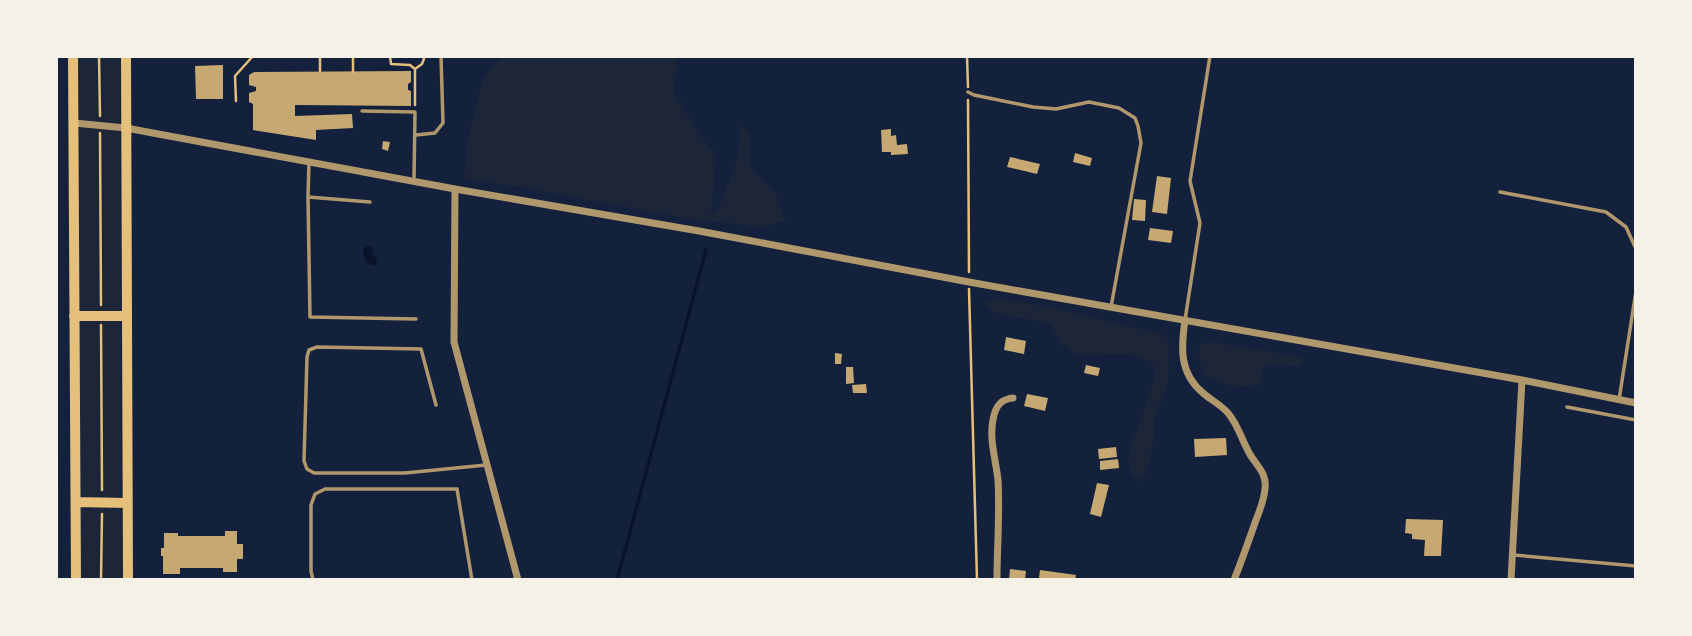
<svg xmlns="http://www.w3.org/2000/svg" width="1692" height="636" font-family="Arial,sans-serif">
  <rect width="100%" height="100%" fill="#14213d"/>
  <path fill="#1d2539" d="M77,56H120L122,580H79Z
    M504,56H677L674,91L698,133L716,155L711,214L719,208L735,165L740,141V123L750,134L751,169L776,194L785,221L758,228L741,224L694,220L521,187L464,179L467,141L483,77Z
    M56,103H57L60,580H56Z
    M1001,299C1055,306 1107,322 1160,333L1167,337L1169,344L1168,380L1165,393L1159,405L1154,423V440L1146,475L1137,481L1131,473L1128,456L1154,379L1155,368L1151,363L1140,356L1122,354L1078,355L1061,343L1051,325L1040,321L1006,316L993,312L984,304L987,300Z
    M1214,342L1300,357L1304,361L1300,366C1288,367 1277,363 1265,366C1261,372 1263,378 1260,384C1236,389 1226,387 1204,375L1199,358L1200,344Z"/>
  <path fill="#0b132b" d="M370,245L372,247L373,255L377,260L376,265L373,266C365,264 362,255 364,248Z"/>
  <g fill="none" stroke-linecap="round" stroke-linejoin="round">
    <path stroke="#0b132b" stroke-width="3.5" d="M617,580L706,250"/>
  </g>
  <path fill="#c6a872" d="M223,65V99H196L195,66Z
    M411,71V82L408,84V90L411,91V106L295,105V116L352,114L353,128L316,130V140L253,130V104L249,102V93L256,91V87L249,85V75L254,72Z
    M891,129V136L896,135L897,145L907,144L908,154L891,155V152H882L881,130Z
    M383,141L390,142L388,151L382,149Z
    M1075,153L1092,158L1090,166L1073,162Z
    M1010,157L1040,164L1037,174L1007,167Z
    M1157,176L1171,178L1167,214L1152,212Z
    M1134,199L1146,200L1145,221L1132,220Z
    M1150,228L1173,231L1171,243L1148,240Z
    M1006,337L1026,341L1024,354L1004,350Z
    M835,353L842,354L841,364H835Z
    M1086,365L1100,368L1098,376L1084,373Z
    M846,367H853L854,383L846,384Z
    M866,384L867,393H853L852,385Z
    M1027,394L1048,398L1045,411L1024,406Z
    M1226,438L1227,455L1195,457L1194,439Z
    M1116,447L1117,457L1099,459L1098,449Z
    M1118,459L1119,468L1100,470V461Z
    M1097,483L1109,485L1101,517L1090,514Z
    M1406,519L1443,520L1441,556H1424L1425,540L1412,539V534L1405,533Z
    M225,531H237V544H243V559H237V572H223V568H180V574H163V556H161V548H164V533H178V536H225Z
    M1010,569L1026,571L1025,580H1009Z
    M1040,570L1076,575L1075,580H1050L1039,578Z"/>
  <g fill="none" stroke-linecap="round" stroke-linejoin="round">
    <path stroke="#e5c07b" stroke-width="2.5" d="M99,56L100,116
      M353,56V72
      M390,56L391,64L410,65L415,69V105
      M967,56L968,87
      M415,69L422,64L425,56
      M320,71V56
      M968,100L969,272
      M236,101L235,76L253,56
      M100,133L101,305
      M969,289L977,580
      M101,325L102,490
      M101,580L102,514"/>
    <path stroke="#b1986c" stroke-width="3.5" d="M968,92L974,95L1033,107L1056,109L1089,102L1119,108L1135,118L1138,126L1141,143L1111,307
      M362,111L415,112L414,179
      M416,135L435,133L443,123L441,56
      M309,162L308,197L310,317L416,319
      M1500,192L1606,212L1626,227L1636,249
      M308,197L370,202
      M1185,320L1200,223L1190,181L1210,56
      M1619,400L1636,291
      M436,405L421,349L317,347L309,350L307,357L304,461L307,469L314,473H405L486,465
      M1567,407L1636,420
      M1514,555L1636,566
      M313,580L311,571V505L315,494L325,489H457L472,580
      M509,580L518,579"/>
    <path stroke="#b1986c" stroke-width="7" d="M74,123L126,128L455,189L699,231L969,282L1522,380L1636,403
      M455,189L454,342L518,580
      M1185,320C1181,348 1179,373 1203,393C1211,400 1221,405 1228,413C1239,426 1242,442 1251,456C1258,467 1267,474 1265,489C1264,499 1260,510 1256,520C1249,540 1242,560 1234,580
      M997,580C997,547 1000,513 998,480C996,461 989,439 993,420C995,407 1000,399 1013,398
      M1511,580L1522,380"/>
    <path stroke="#e5c07b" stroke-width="10" d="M73,56L76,580
      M126,56L128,580
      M74,316H127
      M76,502L127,503"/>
  </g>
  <rect width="1692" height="636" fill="none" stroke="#f6f1e7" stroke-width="116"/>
</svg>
